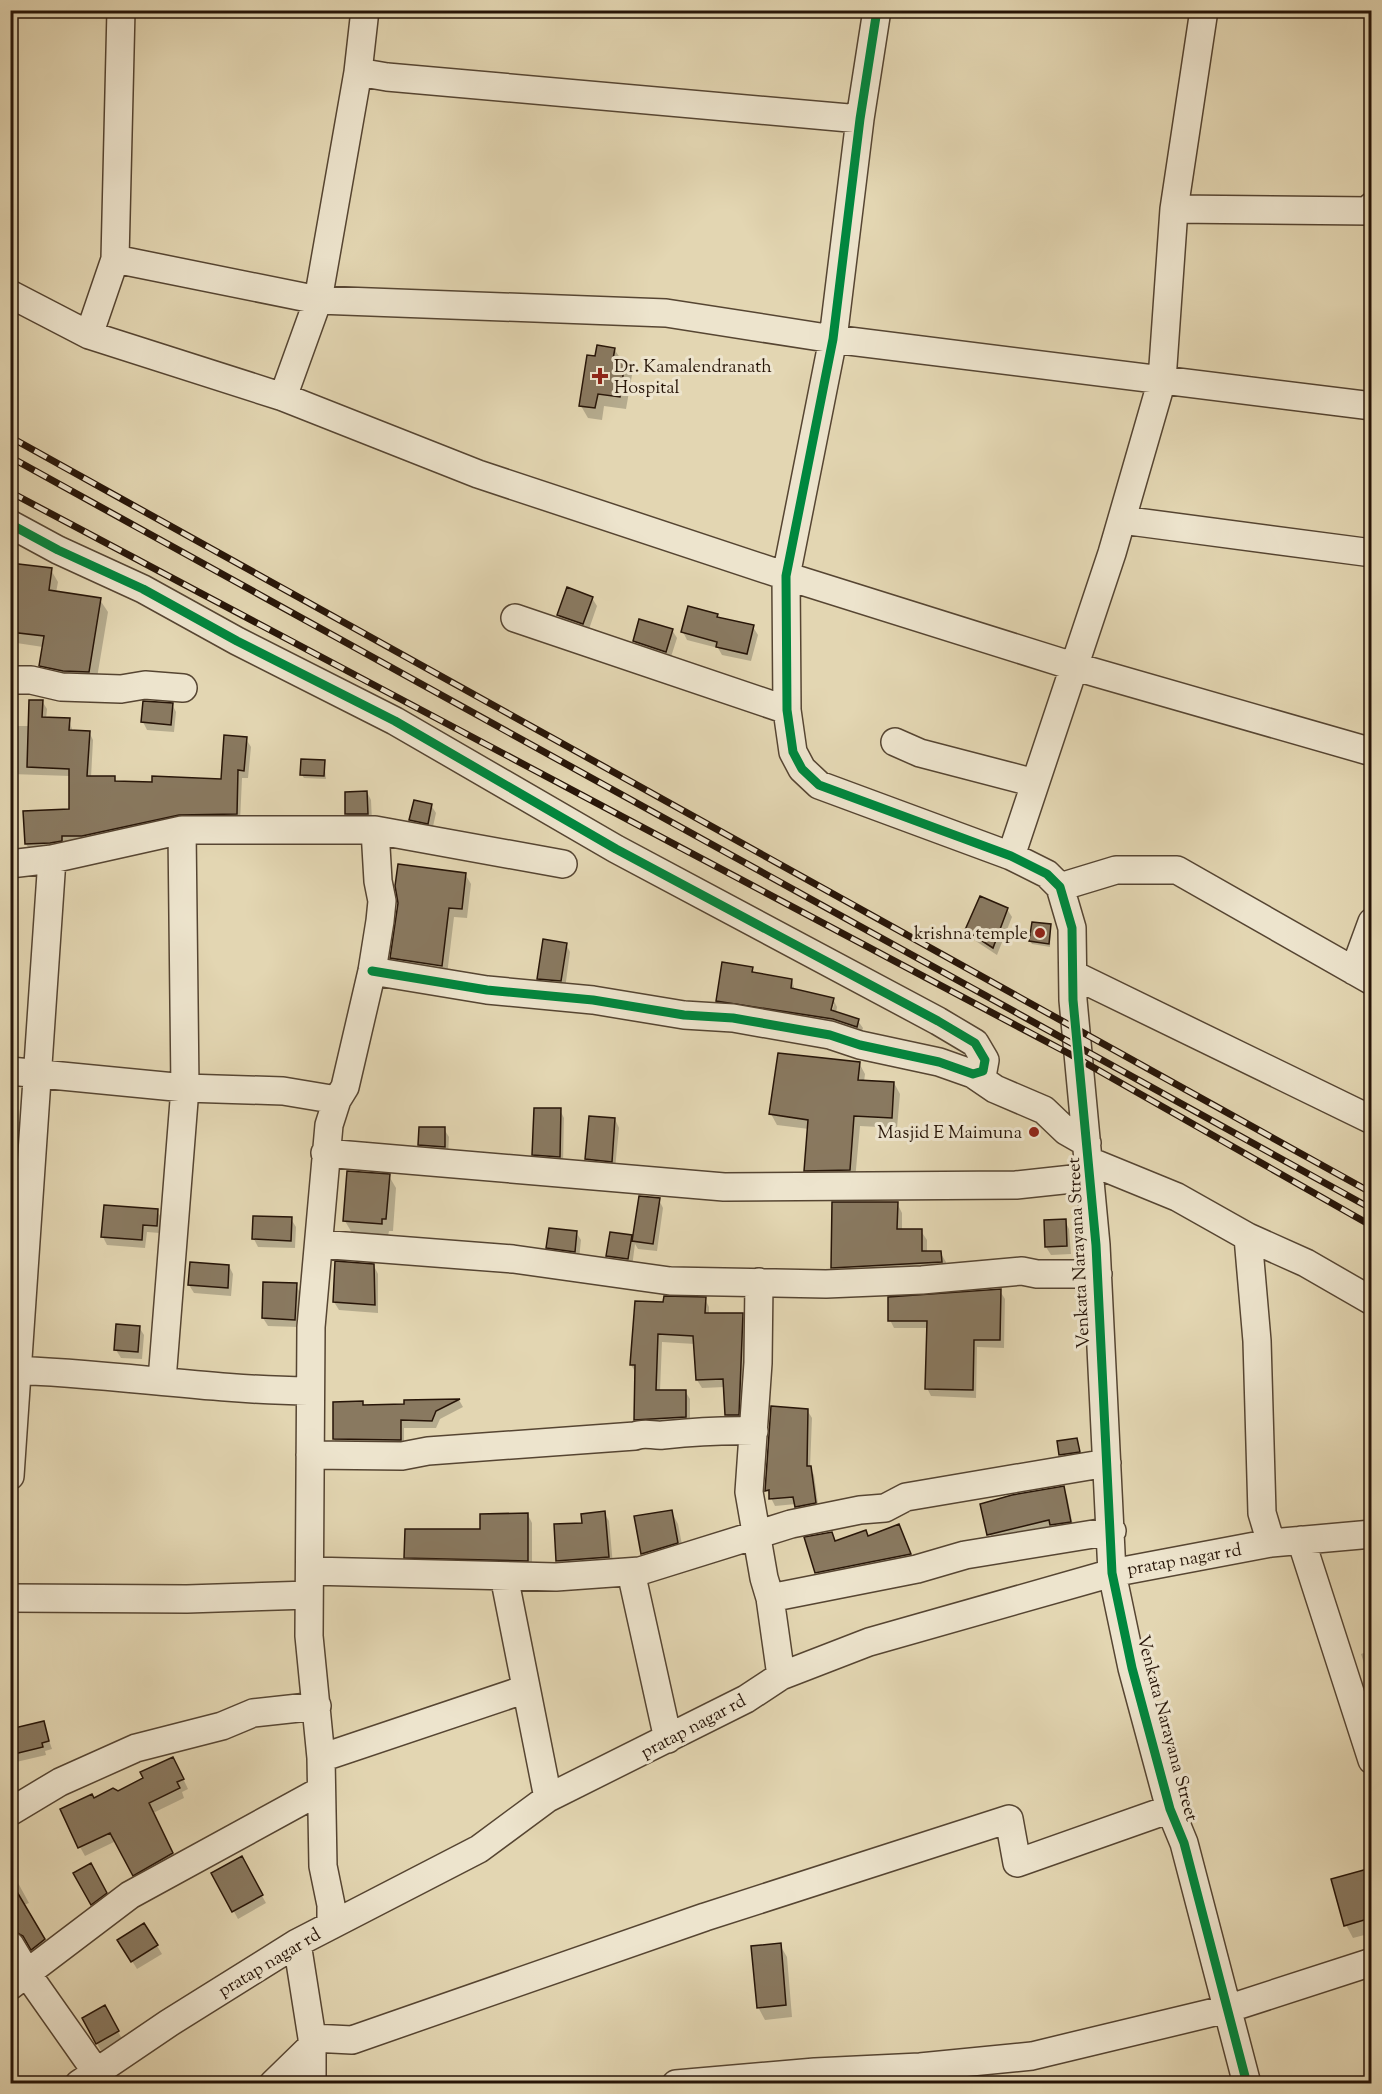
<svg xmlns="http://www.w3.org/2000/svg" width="1382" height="2094" font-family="'Sorts Mill Goudy',serif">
  <rect width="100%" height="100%" fill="#e3d6b2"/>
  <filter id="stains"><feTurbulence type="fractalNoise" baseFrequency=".00333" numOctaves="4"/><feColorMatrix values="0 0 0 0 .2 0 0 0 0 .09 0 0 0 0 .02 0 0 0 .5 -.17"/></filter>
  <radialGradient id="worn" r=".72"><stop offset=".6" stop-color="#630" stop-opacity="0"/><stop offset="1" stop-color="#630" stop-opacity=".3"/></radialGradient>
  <path fill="#0003" fill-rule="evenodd" d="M614,349L632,375L626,409L604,406L602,420L588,418L581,406L596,358Z
    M10,570H51L58,582L56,593L100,600L108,612L96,684L47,678L40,665L43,647L10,642Z
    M592,598L597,606L588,632L563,623L558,615Z
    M717,616L719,619L753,627L758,635L751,661L722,655L718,648L687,640L683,632Z
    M672,630L677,638L670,660L639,649L634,641Z
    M42,701L47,709L46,719L69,720L73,732H89L93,740L91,778H114L117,783L222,780L246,739L251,747L248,778H242L240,822L31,852L26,844L70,810V776L11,774L10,778V726H29Z
    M172,704L176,712L174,732L147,730L143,722Z
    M324,761L326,779L304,778L302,775Z
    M367,792L371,800L372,822H352L347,814Z
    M431,805L436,813L432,831L415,828L410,820Z
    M465,874L471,884L467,918L454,917L447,975L397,968L392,958Z
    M1007,909L1012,917L997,955L971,938L966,930Z
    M1051,925L1050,947L1032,944L1030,941Z
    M566,944L570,952L565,989L544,987L539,979Z
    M752,969L755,974L792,980L795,991L833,999L837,1007L836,1013L858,1021L863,1028L861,1034L722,1008L717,1001ZM831,1004H834L831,1018Z
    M859,1063L865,1074L864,1082L894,1083L900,1094L897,1128L860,1126L855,1180L812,1181L806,1170L809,1129L777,1125L771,1114Z
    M560,1110L564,1118L563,1165L538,1163L534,1154Z
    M615,1119L619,1128L615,1169L591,1167L587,1159Z
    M444,1129L449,1137L448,1155L424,1153L420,1145Z
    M389,1176L396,1188L393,1231H389L388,1236L352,1233L345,1221Z
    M640,1197L659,1200L663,1208L657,1251L638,1249L635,1244L632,1267L613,1264L608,1256L631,1237L634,1242Z
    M897,1203L902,1213V1231H921L927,1240V1253L940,1252L946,1262V1272L838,1277L833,1268Z
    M157,1211L162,1219L160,1233L147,1232L145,1248L107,1245L103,1237Z
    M291,1219L296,1227L295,1248L258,1247L254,1239Z
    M1065,1221L1069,1229L1071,1254L1051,1255L1046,1247Z
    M576,1232L581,1240L579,1259L552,1255L548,1247Z
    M229,1266L233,1274L231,1296L194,1293L189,1285Z
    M374,1266L378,1274V1313L339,1310L334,1302Z
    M296,1285L300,1293L299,1327L268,1326L263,1318Z
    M1000,1291L1005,1299L1004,1348L977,1347L976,1398L931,1396L927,1388L929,1328H894L890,1320Z
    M705,1299L709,1307V1314L742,1315L747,1323L742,1423H731L727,1415L725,1387L702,1388L697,1380L695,1344L662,1342L660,1391H685L690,1399V1425L640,1427L636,1419V1373L631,1365L665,1304Z
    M139,1327L144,1335L142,1359L121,1358L116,1350Z
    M459,1400L463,1407L440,1419L436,1428H404V1448L339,1447L334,1439V1403H362L364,1406L406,1405V1401Z
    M807,1410L812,1418L810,1468L814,1475L819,1511L801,1514L796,1504L775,1506L767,1490Z
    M1076,1440L1083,1460L1065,1463L1060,1455Z
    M1063,1488L1067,1496L1074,1530L993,1543L981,1505Z
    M671,1511L678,1524L684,1555L650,1566L642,1554L636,1517Z
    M604,1513L609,1521L613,1565L562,1569L558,1561Z
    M528,1515L532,1523V1568L410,1565L406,1557Z
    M899,1526L914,1562L821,1580L817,1572L831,1533L836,1542L868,1537Z
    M1372,1650V1688L1361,1654Z
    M43,1723L52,1749L45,1751L46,1755L12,1763L10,1731Z
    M178,1768L188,1789L182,1792L184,1798L153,1813L177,1863L139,1884L116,1841L85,1856L80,1847L94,1800Z
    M241,1858L266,1903L238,1919L213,1873Z
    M90,1865L110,1901L96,1912L75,1874Z
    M1370,1870L1372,1933L1353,1938L1346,1925Z
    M12,1872L29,1903L24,1905L49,1948L37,1957L29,1944L16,1937L10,1927Z
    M144,1925L162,1954L137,1969L119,1940Z
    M780,1945L787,1957L792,2017L765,2020L758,2007Z
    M105,2007L122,2039L101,2051L84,2019Z"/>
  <path fill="#897960" stroke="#271508" stroke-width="1.5" d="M597,345L615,348L613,359L625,361L620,397L598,394L595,408L579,406L587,355L595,356Z
    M10,563L52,568L49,590L101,598L89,672L63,671L39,666L44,636L10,632Z
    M567,587L593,597L583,624L557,615Z
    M688,606L718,614L717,617L754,625L747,654L716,647L717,642L681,632Z
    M639,619L673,629L666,652L633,641Z
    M29,700H43L42,717L70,718L69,730L90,731L87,776H115V781L152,782V776L221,779L224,735L247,737L244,771L238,770L237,814L179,815L82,836H62V841L50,843L25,844L23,811L69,809V769L27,767Z
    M143,701L173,703L171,725L141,722Z
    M301,759L325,760L324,776L300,775Z
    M367,791L368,814H345V792Z
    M414,800L432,804L428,824L409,820Z
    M398,864L466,873L462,909L449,908L442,966L390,958L398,903L395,886Z
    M980,896L1008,908L993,948L965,930Z
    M1032,922L1051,924L1049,944L1029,941Z
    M543,939L567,943L561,981L537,979Z
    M722,962L753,967L752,972L792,979L791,988L834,998L831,1010L859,1019L857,1027L833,1019L716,1001Z
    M778,1053L860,1062L858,1080L894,1082L892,1118L854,1116L850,1170L804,1171L808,1120L769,1114Z
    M534,1108H561L560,1157L532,1155Z
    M589,1116L615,1118L612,1162L585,1159Z
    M419,1127H445V1147L418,1145Z
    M347,1171L390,1174L386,1219H382V1224L343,1221Z
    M639,1196L660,1198L653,1244L632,1241Z
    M832,1202H898L897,1229H922V1251H941L942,1262L831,1268Z
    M104,1205L158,1209L157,1226L143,1225L142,1240L101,1237Z
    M253,1216L292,1217L291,1241L252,1239Z
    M1066,1219L1067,1246L1045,1247L1044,1220Z
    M549,1228L577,1231L575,1252L546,1248Z
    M610,1232L632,1235L628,1259L606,1256Z
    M335,1261L374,1264L375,1305L333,1302Z
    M190,1262L229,1265L228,1288L188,1285Z
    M263,1282L297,1283L295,1320L262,1318Z
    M1001,1289L1000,1340H974L973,1390L925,1389L927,1321H888V1297Z
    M664,1296L706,1297L705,1313H743L739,1415H725L723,1379L696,1380L693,1336L658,1334L656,1390H686V1417L634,1420L635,1365H630L635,1301L663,1302Z
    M116,1324L140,1326L138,1352L114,1350Z
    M460,1399L436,1411L432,1421L401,1420V1440L333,1439V1402L363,1401V1405L404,1404V1400Z
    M771,1406L808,1409L807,1466H811L816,1503L795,1507L793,1497L769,1499V1490L765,1491Z
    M1077,1438L1080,1452L1059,1455L1057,1441Z
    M1064,1486L1071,1522L1050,1525L1049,1520L987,1535L980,1504L1012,1495Z
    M672,1510L678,1543L641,1554L634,1516Z
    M605,1511L609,1557L556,1561L554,1524L582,1523L581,1514Z
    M528,1513V1561L404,1558L405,1529H480V1514Z
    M899,1524L911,1554L815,1573L804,1537L832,1532L835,1541L866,1530L868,1536Z
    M44,1721L49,1741L42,1743L43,1747L10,1755V1729Z
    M173,1757L184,1779L177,1782L180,1788L149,1803L173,1853L133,1876L110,1833L78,1848L60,1809L92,1794L94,1798L113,1788L118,1791L143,1778L140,1772Z
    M242,1856L263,1895L232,1912L211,1873Z
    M91,1863L107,1893L91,1905L73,1873Z
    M1371,1868V1918L1344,1926L1331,1879Z
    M10,1880L45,1939L31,1950L23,1936L10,1929Z
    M144,1923L158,1945L131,1962L117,1940Z
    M781,1943L786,2005L757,2008L751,1946Z
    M105,2005L119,2031L96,2044L82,2018Z"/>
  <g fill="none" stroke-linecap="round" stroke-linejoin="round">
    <defs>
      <path id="minor" d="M877,10L860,119L833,339L786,576L787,710L793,752L802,769L819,785L1011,856L1047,874L1060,887L1072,928L1073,1000L1096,1245L1112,1573L1132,1668L1170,1809L1184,1843L1247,2084
        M358,72L387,77L860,119
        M1174,209L1371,211L1372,206
        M115,259L318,300L666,313L833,339L1372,406
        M10,294L89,335L283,397L478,474L786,576L1076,667L1372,752
        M89,335L115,259L121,10
        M283,397L318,300L358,72L365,10
        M1122,520L1372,553
        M10,524L58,550L143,589L237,641L395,721L616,849L938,1021L975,1043L985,1060L983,1071L973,1074L939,1062L860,1045L830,1035L733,1018L684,1015L593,1000L487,990L372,971
        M515,618L787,710
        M10,680H31L61,687L121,689L145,685L183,688
        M895,742L920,753L1035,783
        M1011,856L1112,553L1162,380L1174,209L1204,10
        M10,864L52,859L182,830H375L563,864
        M1060,887L1116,870H1177L1372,981
        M1354,971L1372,922
        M1074,975L1372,1120
        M10,1071L185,1088L283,1091L337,1100
        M973,1074L995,1089L1044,1110L1066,1131L1087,1143
        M325,1153L724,1187L1016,1185L1091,1177
        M1089,1161L1177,1197L1248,1237
        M319,1244L513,1259L670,1281L826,1284L922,1280L1022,1271L1037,1274H1098
        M759,1282L758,1363L749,1492L764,1578L770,1598L917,1569L965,1555L1112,1531
        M10,1370C110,1373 209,1390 308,1391
        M162,1380L185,1088L182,830
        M310,1455L402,1456L428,1451L635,1436C645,1432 653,1436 663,1435C693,1432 724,1430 754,1431
        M10,1476L52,859
        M1301,1540L1372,1760
        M1271,1543L1262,1513L1257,1341L1248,1237L1306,1263L1372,1301
        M310,1571L556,1577L640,1571L791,1524L860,1510L885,1508L906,1497L1107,1463
        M631,1572L668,1739
        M504,1576L548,1798
        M10,1598L187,1599L309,1595
        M770,1598L781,1676
        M321,1758L526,1689
        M10,1812L60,1782L136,1748L222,1726L253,1713L317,1706
        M331,1924V1905L323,1866L321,1758L309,1636L311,1327L329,1125L337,1100L345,1087L372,971L380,921L382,901L378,881L375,830
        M297,1943L312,2038V2084
        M10,1945L28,1975L97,2073
        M10,1986L130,1895L320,1791
        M312,2038L352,2040L705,1917L1009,1819L1017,1863L1170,1809
        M79,2084L169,2023L297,1943L479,1849L548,1798L746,1699L781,1676L869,1642L1112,1573L1271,1543L1372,1534
        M273,2084L312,2046
        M676,2084L815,2072L920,2067L1032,2056L1227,2009L1372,1962"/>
    </defs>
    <use href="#minor" stroke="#564532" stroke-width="30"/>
    <use href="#minor" stroke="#ede4cd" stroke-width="27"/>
    <defs>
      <path id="rail" d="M10,437L1372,1193
        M10,457L1372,1209
        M10,492L1068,1053L1372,1226"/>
    </defs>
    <use href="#rail" stroke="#271508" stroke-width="7"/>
    <use href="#rail" stroke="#ede4cd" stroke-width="4.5" stroke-dasharray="14" stroke-linecap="butt"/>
    <defs>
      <path id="cycleway" d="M877,10L860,119L833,339L786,576L787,710L793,752L802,769L819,785L1011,856L1047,874L1060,887L1072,928L1073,1000L1096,1245L1112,1573L1132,1668L1170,1809L1184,1843L1247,2084
        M10,524L58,550L143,589L237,641L395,721L616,849L938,1021L975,1043L985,1060L983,1071L973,1074L939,1062L860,1045L830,1035L733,1018L684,1015L593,1000L487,990L372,971"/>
    </defs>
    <use href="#cycleway" stroke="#ede4cd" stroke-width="13"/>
    <use href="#cycleway" stroke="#00873e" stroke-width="9"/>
  </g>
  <g fill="#8f2418" stroke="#ede4cd" stroke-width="2">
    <path d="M597 367h6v6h6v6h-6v6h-6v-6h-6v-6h6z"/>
    <circle cx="1040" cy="933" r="6"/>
    <circle cx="1034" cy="1132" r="6"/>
  </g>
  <g text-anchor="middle" stroke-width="6" stroke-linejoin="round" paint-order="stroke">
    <g font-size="18" fill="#271508" stroke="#ede4cd" text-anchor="end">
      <text x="614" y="372" text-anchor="start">Dr. Kamalendranath<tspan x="614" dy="21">Hospital</tspan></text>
      <text x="1028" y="939">krishna temple</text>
      <text x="1022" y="1138">Masjid E Maimuna</text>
    </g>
    <g font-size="18" fill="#271508" stroke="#ede4cd">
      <text transform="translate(1078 1253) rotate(-93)" y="6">Venkata Narayana Street</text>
      <text transform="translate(1184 1559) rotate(-10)" y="6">pratap nagar rd</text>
      <text transform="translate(693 1726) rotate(-28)" y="6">pratap nagar rd</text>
      <text transform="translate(1168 1728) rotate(75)" y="6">Venkata Narayana Street</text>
      <text transform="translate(269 1962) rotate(-31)" y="6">pratap nagar rd</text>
    </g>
  </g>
  <rect width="1382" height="2094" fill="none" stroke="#e3d6b2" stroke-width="36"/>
  <rect x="12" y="12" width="1358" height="2070" fill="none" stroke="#271508" stroke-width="3"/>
  <rect x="18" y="18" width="1346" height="2058" fill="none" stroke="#271508" stroke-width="1.5"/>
  <rect width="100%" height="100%" filter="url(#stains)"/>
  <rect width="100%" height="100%" fill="url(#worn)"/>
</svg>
